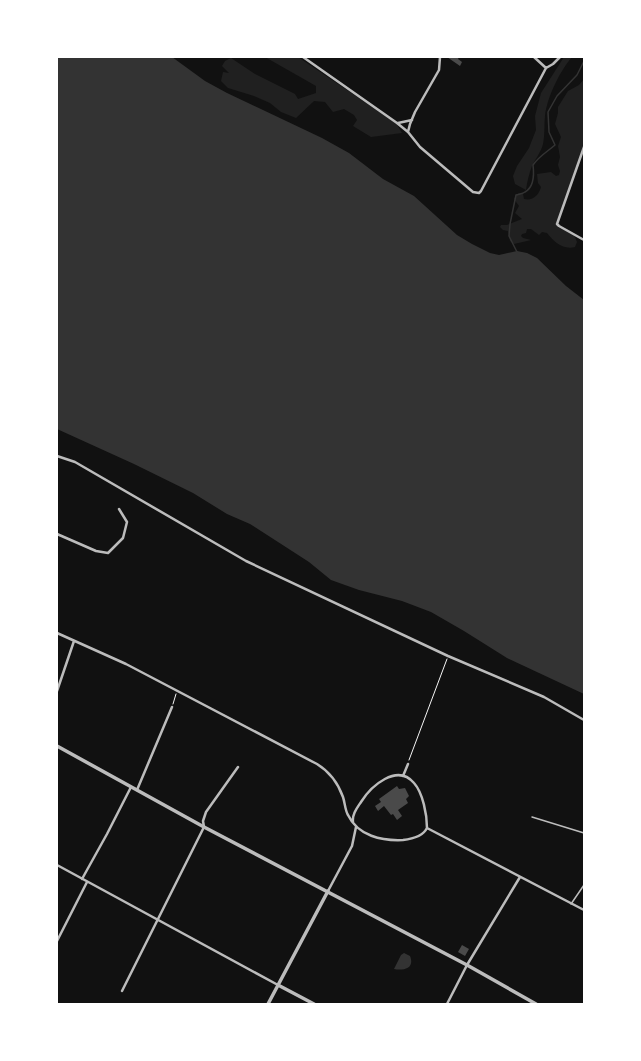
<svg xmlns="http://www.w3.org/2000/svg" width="641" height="1061" font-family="Lato,sans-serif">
  <rect width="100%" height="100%" fill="#111"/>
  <path fill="#202020" d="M265,57H298L396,123L402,133L371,137L353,126L357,120L354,115L344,109L333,112L325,102L314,101L296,118L281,112L270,103L254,96L228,88L221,81L223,72L229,73L222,66L225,61L231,58L255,74L295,94L298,99L316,93V86Z
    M564,57H572C560,71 547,97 545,116C544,125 545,135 543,144C541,152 536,158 532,166C529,174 527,182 526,190L515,184L513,176L517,166L529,148L536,130L535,116L541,93Z
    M584,79V144L556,224L558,227L574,235L577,242L575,247C563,250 554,242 547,233L542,232L539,235L531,229H527L526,233L522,234L521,236L523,238L531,240L514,244L510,241L508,231L503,230L500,227L501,225H507L522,219L515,213L519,206L514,199L516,195L519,193L523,194L524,199C533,201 539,195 541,187L538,183L537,174L551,172L556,176L559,175L560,171L558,165L560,157L558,146L561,137L555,124L558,113V107L568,91L579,85Z"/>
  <path fill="#333" d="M57,57H172L205,81L227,93L322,138L349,153L383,179L414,196L457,235L472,244L490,253L499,255L517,251L527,253L537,258L566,286L584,300V694L507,658L464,631L431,612L402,601L359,590L331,580L309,562L250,524L227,514L193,493L134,464L57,429Z
    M404,953L410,956C415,968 404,971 394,969L401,955Z"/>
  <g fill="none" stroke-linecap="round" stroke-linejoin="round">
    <path stroke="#333" stroke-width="1.5" d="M517,252L509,236L510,224L516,195C519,194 523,194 525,192C534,187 534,173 533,165C539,156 547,152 555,145L549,132L548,112L557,96L577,75L584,61"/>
  </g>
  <path fill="#4a4a4a" d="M447,57H459L458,59L462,62L460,66Z
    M397,786L399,789L405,788L409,796L406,799L408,803L398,810L402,816L397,820L393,814L391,815L384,806L378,811L375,806L381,802L379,799Z
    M462,945L469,949L465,956L458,952Z"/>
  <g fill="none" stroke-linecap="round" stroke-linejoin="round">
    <path stroke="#f5f5f5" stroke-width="1" d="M173,704L176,694
      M409,760L447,659"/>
    <path stroke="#bcbcbc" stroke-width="1.5" d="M532,817L584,833
      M571,904L584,885"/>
    <path stroke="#bcbcbc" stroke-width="2.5" d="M303,57L397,123L408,132L420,147L473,192L479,193L481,191L546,68L553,64L560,57
      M534,57L546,68
      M398,123L412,120
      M408,132L410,124L415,112L439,70L440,57
      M584,147L557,224L559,226L584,240
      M57,456L75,462L246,561L448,656L544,697L584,720
      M57,534L96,551L108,553L123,538L127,522L119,509
      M57,633L126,664L317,764C330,772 338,783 343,797C345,803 345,810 348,815C358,836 382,841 403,840C412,839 423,836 427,828L584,910
      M57,691L74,641
      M403,776L408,764
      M137,790L172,707
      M353,822C352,814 357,808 361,802C371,786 397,763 414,783C423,793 427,815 427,828
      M57,865L278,985
      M82,879L107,834L131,787
      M328,891L352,846L356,827
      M57,941L87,882
      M122,991L204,827L203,821L206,812L238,767
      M447,1004L467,965L520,877"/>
    <path stroke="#bcbcbc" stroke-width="3.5" d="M57,746L204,827L467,965L536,1004
      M278,985L314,1004
      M268,1004L328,891"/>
  </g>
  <rect width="641" height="1061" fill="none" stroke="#ffffff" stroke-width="116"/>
</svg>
